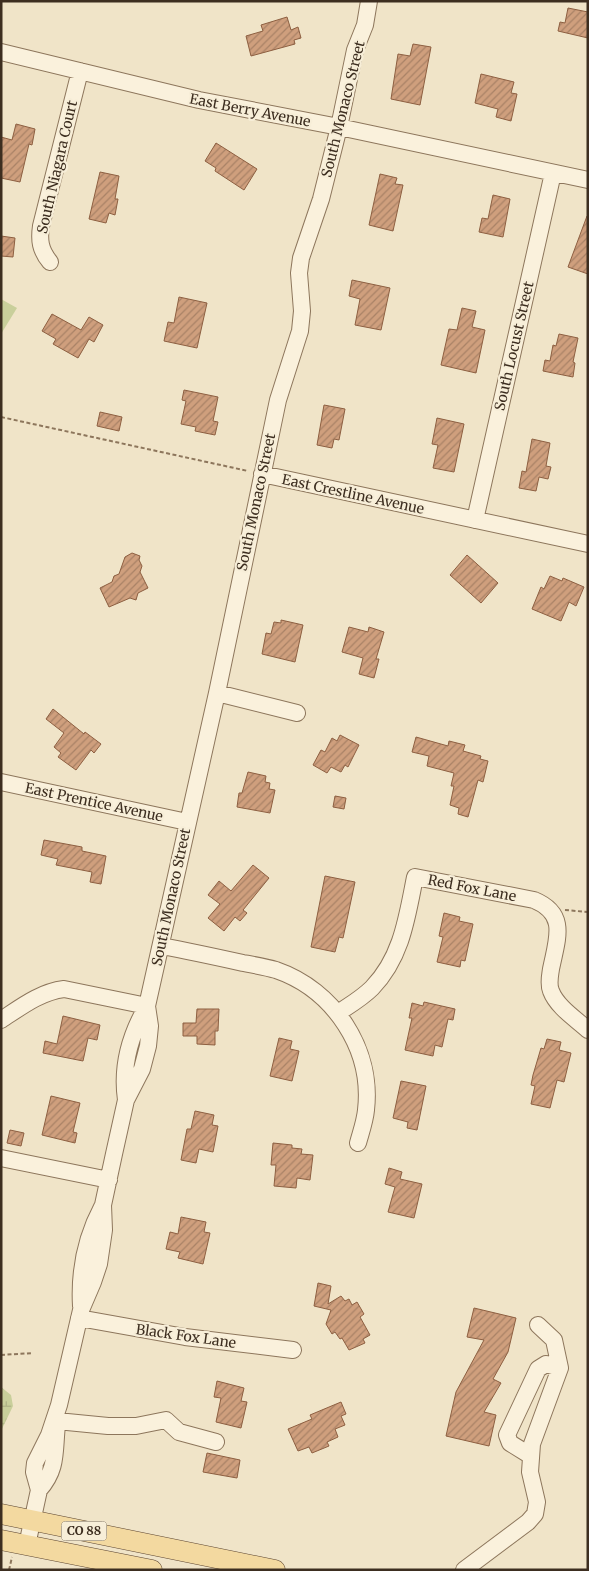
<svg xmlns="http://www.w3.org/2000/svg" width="589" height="1571" font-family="Merriweather,serif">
  <defs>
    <pattern id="wetland-marsh" width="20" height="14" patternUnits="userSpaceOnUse" patternTransform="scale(1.25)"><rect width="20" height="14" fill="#c9cf9b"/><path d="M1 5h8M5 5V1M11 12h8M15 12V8" fill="none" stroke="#aeb285"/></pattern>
    <pattern id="building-hatch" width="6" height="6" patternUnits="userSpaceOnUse" patternTransform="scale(1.25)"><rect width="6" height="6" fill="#cf9f7d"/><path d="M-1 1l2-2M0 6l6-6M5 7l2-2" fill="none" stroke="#a98266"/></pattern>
  </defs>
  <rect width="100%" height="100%" fill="#f0e4c8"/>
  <path fill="#c9cf9b" d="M1,299L17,308L1,334Z"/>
  <path fill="url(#wetland-marsh)" d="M1,1387L11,1395L13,1406L1,1431Z"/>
  <path fill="url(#building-hatch)" stroke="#8d5f41" d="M568,8L588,12V38L558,31L560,22L565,23Z
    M287,17L291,30L298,27L301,38L294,40L295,44L251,56L246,36L263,31L261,25Z
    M413,44L431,47L420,105L391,99L398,54L410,56Z
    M481,74L514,82L511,93L517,94L511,121L496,117L498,109L475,103Z
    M16,124L35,129L32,145L29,144L20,182L1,178V137L12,140Z
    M216,143L257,169L244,190L215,171L216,168L205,161Z
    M100,172L119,176L115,199H118L115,215L109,213L106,223L89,219Z
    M380,174L397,178L395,184L403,185L393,231L369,225Z
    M493,195L510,199L503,237L479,232L482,218L488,219Z
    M587,216H588V274L568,267Z
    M1,236L15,238L13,257L1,256Z
    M352,280L390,288L381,330L355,325L360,299L349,296Z
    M179,297L207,303L197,348L164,341L168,322L174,323Z
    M462,308L476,311L472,327L485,330L476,373L441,365L449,329L457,330Z
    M52,314L81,330L89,317L103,325L94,342L89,339L78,358L53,344L56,339L42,331Z
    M559,334L578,338L573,362L575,363L573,377L543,371L545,360L550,361L553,345L556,346Z
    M184,390L218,397L213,421L218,422L215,435L195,431L196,427L181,424L186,401L182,400Z
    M324,405L345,409L339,440L334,439L332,448L317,445Z
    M100,412L122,417L119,431L97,426Z
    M437,418L464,424L454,472L433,468L438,445L432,444Z
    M532,439L550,443L546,466L551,467L548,479L539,477L536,491L519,488L522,471L526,472Z
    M132,553L140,556L139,560L142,566L140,572L148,588L138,593L136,600L130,598L109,607L100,588L112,582L114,576L119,574L125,557Z
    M467,555L498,583L481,603L450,575Z
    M550,576L562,581L563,578L584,587L576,606L569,602L561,621L532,609L541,587L544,589Z
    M281,620L303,625L295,662L262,654L266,633L271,634L274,622L281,623Z
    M349,627L368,632L369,627L384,632L376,659H379L374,678L359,674L363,658L342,652Z
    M53,709L84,734L85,732L101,744L94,753L91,750L76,770L58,757L61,753L54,747L64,733L46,719Z
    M340,735L359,745L348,767L345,765L341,772L331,767L327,773L313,765L321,750L325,752L332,738L337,741Z
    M416,737L448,746L449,741L465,745L463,751L481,756L480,759L488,761L483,782L478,780L468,817L458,814L459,808L450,805L454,786H451L454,773L427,766L429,756L412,752Z
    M248,772L266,776L265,782L270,783L269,789L275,790L270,813L237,807L239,793H242Z
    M335,796L346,798L344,809L333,807Z
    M44,840L82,847V851L106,856L101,884L90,882L92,872L56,865L58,859L41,855Z
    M253,865L269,878L243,910L247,913L240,921L235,917L224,931L208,918L220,904L208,895L219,881L231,891Z
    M325,876L355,882L343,938L339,937L335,952L311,947Z
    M444,913L460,917L459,921L473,924L465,961L461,960L460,967L437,962L443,937L439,936Z
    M424,1002L455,1009L453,1020L448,1019L442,1047L435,1045L433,1056L405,1050L412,1018H409L412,1003L423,1006Z
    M197,1009H219L218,1031H215V1045L197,1044V1036H183V1023H196Z
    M63,1016L100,1025L97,1040L88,1038L83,1061L43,1053L45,1041L57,1044Z
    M279,1038L292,1041L290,1049L299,1051L292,1081L270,1076Z
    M547,1039L561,1042L559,1050L571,1053L564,1082L557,1080L550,1108L531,1104L535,1086L531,1085L533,1075L541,1048L544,1049Z
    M401,1081L426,1086L417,1130L407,1128L408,1122L393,1118Z
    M51,1096L80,1103L73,1132L77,1133L75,1143L42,1135Z
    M195,1111L214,1115L212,1125L218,1126L213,1152L199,1149L196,1163L181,1160L187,1129H191Z
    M10,1130L24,1133L21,1146L7,1143Z
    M273,1143L292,1145V1148L302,1149L301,1154L313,1155L310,1180L297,1178L296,1188L274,1186L276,1165H271Z
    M389,1168L402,1172L400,1179L422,1184L414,1218L388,1212L395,1187L385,1184Z
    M181,1217L206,1222L204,1232L210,1233L203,1264L178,1258L180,1252L166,1249L170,1232L178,1234Z
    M318,1283L331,1286L328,1304L341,1296L345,1301L349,1299L352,1305L357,1302L364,1314L360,1317L370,1335L363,1339L365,1343L349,1350L342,1338L340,1339L335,1332L332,1334L326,1324L331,1310L314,1306Z
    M474,1308L516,1318L508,1352L493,1379L501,1383L484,1412L496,1415L489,1446L446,1436L456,1392L484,1340L467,1337Z
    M217,1381L244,1388L241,1401L247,1402L241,1428L216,1422L221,1398L214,1397Z
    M341,1402L346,1414L341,1416L345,1425L335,1429L338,1437L327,1442L329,1446L312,1453L309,1447L298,1451L288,1429L312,1419L310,1415Z
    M207,1453L240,1460L237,1478L203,1472Z"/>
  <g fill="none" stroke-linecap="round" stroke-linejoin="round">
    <defs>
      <path id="minor" d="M1,52L199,100L339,127L588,180
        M50,262C40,250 39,240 41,226L80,71
        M262,474L588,544
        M475,520L553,173
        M217,693L297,713
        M1,782L187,822
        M161,946C188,951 216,957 243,963C254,965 266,967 276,970C334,990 373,1049 366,1110C365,1121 361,1132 358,1143
        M338,1013C350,1005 362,998 372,988C402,957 407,917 415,877L534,900C568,914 557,939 551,969C550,976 548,984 551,991C557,1007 576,1019 588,1030
        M1,1020C21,1007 40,992 64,989L147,1006
        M126,1100C121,1066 130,1035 147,1006L217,693L278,400L300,331L302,311L299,273L301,258L321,199L339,127L355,50L365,25L369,1
        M1,1158L109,1180
        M81,1306C79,1271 85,1239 102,1207
        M79,1318L185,1337L293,1350
        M57,1421L108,1426H136L166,1420L179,1432L216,1442
        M531,1456L510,1443L507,1435L538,1369L546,1364L560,1368
        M39,1490C58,1469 54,1451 57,1425
        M27,1545L39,1490L34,1472L35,1463L49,1435L59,1405L81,1310L93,1282L99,1264L104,1230L103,1205L114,1154L126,1100L142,1069L148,1046L150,1026L147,1006
        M464,1570L528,1522L535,1514L537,1502L530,1472L532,1444L560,1368L554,1340L538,1325"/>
      <path id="major" d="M1,1514L275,1570
        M1,1540L152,1570"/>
    </defs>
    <use href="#minor" stroke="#8d765c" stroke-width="18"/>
    <use href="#major" stroke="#5b4430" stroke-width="21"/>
    <path stroke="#8d765c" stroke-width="2" stroke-dasharray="4 2.5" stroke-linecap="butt" d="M1,417L248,471
      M565,910L588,912
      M1,1355L33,1353
      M9,1570L12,1557"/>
    <use href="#minor" stroke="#faf1dc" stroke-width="16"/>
    <use href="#major" stroke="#f3d9a0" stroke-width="20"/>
  </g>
  <g text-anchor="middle" stroke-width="4.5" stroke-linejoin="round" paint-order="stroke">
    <rect fill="#f7eed8" stroke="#756857" stroke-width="1" x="61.5" y="1521.5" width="45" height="19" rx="4"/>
    <g font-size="12" font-weight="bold" fill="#3d2e20">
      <text x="84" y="1535">CO 88</text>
    </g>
    <g font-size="14" fill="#3d2e20" stroke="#f7eed8">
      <text transform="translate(343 109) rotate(-76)" y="5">South Monaco Street</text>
      <text transform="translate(250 110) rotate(11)" y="5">East Berry Avenue</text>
      <text transform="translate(57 167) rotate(-77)" y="5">South Niagara Court</text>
      <text transform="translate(514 346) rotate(-77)" y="5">South Locust Street</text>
      <text transform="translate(353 494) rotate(12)" y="5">East Crestline Avenue</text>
      <text transform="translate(256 502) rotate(-78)" y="5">South Monaco Street</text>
      <text transform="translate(94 802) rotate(12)" y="5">East Prentice Avenue</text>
      <text transform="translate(472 888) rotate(11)" y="5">Red Fox Lane</text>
      <text transform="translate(171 897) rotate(-78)" y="5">South Monaco Street</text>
      <text transform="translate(186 1336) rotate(8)" y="5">Black Fox Lane</text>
    </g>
  </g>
  <rect width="589" height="1571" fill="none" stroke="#3d2e20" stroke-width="5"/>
</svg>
